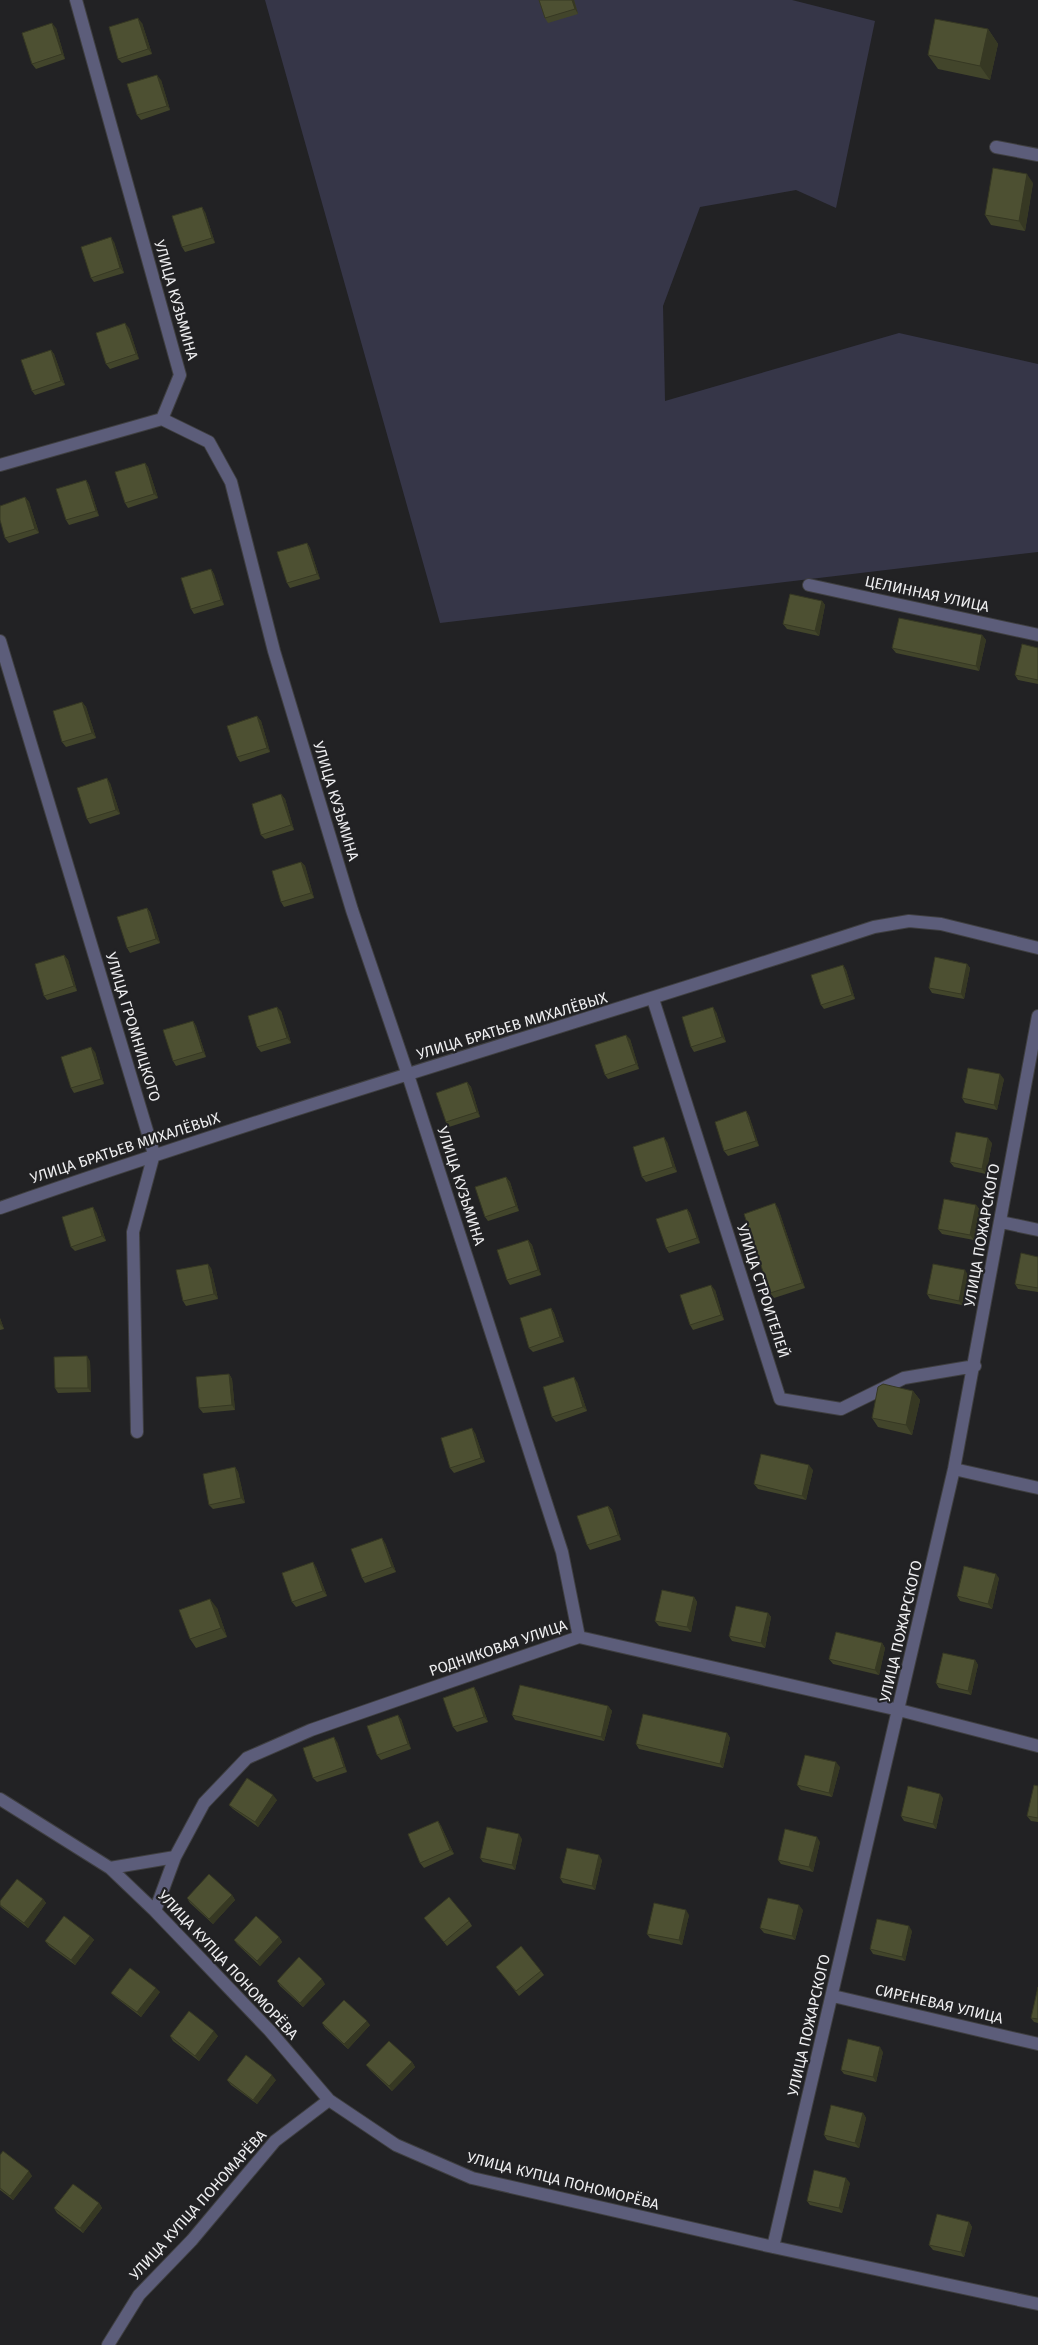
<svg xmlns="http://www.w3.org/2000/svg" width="1038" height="2345" font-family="'Fira Sans',sans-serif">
  <rect width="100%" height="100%" fill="#222224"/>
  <path fill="#363648" d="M265,0H792L875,21L836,208L796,190L700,207L663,306L665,401L899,333L1038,364V552L440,623Z"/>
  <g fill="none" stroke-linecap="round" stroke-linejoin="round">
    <defs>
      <path id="minor" d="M76,0L180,375L162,419
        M996,147L1038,155
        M162,419L209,442L231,482L274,651L352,910L408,1075L562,1552L579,1637
        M0,465L162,419
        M809,585L1038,635
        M0,641L154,1154L133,1232L137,1432
        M653,999L780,1399L841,1409L904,1378L975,1366
        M0,1208C289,1107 583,1022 874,927L909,921L941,924L1038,948
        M1001,1222L1038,1230
        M954,1469L1038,1488
        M0,1799L110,1868L155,1911L270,2031L329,2100L396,2145L472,2178L773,2247L1038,2304
        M110,1868L175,1857L204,1803L247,1758L311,1730L579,1637L899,1710L1038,1746
        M155,1911L175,1857
        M833,1996L1038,2044
        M773,2247L954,1469L1038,1016
        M108,2345L139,2295L192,2240L275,2141L329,2100"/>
    </defs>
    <use href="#minor" stroke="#3f3f41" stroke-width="14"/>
    <use href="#minor" stroke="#5c5d7a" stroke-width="12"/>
  </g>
  <path fill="#42452b" d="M539,0H574L578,14L548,23L545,18Z
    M142,23L152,54L122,63L118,59Z
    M56,28L65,59L36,69L32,64Z
    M988,29L998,44L990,80L938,69L928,55Z
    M161,80L170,110L141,120L137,115Z
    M1033,183L1025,231L991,225L985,215Z
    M205,212L215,243L185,252L182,247Z
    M114,242L124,273L94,282L91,278Z
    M129,328L139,359L110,369L106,364Z
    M51,350L54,354L65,385L35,395L32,391Z
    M145,463L148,467L158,498L128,508L125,503Z
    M86,480L89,485L99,516L69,525L66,520Z
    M25,497L29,502L39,533L9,543L5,538Z
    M307,543L310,548L320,579L290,588L287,583Z
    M211,569L214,574L224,605L194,614L191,609Z
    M822,601L825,605L819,636L787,629L783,624Z
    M982,635L986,640L979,671L896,653L892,648Z
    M1038,648V684L1018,680L1015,675Z
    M82,702L86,707L96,738L66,747L62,742Z
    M257,716L261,721L270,752L240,762L237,757Z
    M110,783L120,814L90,824L87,819Z
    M281,794L285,799L294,830L265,839L261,835Z
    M301,862L305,866L314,898L284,907L281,902Z
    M147,908L150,912L160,943L130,953L127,948Z
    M64,955L68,960L77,991L47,1000L44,996Z
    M967,964L970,968L964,999L932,993L929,988Z
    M843,965L846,970L855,999L824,1009L821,1005Z
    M281,1011L291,1043L261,1052L257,1047Z
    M716,1012L726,1042L694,1052L691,1047Z
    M193,1021L196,1026L206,1057L176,1066L173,1061Z
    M630,1039L639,1069L608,1079L605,1075Z
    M95,1052L104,1084L74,1093L71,1088Z
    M1004,1079L997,1110L965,1103L962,1098Z
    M467,1082L471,1087L480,1117L449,1127L446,1122Z
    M746,1111L749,1116L759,1146L728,1156L724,1151Z
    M667,1142L677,1172L646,1182L642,1177Z
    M992,1143L986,1174L954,1167L950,1162Z
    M506,1177L510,1182L519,1211L488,1221L485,1217Z
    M976,1205L980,1210L974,1240L942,1234L938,1229Z
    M778,1208L805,1288L774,1298L770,1293Z
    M687,1209L690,1213L700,1243L669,1253L666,1248Z
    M96,1212L106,1241L75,1251L71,1247Z
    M528,1240L532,1245L541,1275L510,1285L507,1280Z
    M1038,1257V1292L1018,1289L1015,1284Z
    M211,1268L218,1299L186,1306L183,1301Z
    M968,1275L962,1305L930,1299L927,1294Z
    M715,1290L724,1320L693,1330L690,1325Z
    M551,1308L554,1313L564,1342L533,1352L529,1348Z
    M0,1318L4,1329L0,1330Z
    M90,1361L91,1392L58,1393L55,1388Z
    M229,1374L232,1379L235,1410L203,1413L199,1408Z
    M577,1382L587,1411L556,1422L552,1417Z
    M913,1391L920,1400L912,1435L878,1427L872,1418Z
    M475,1433L485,1462L454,1473L450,1468Z
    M235,1467L238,1472L245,1503L213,1509L209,1505Z
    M813,1470L806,1500L758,1489L754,1484Z
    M608,1506L612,1510L621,1540L590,1550L587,1545Z
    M385,1543L396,1572L365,1583L362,1578Z
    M316,1567L327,1596L296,1607L292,1602Z
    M999,1578L992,1609L960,1601L957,1596Z
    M694,1597L697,1602L691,1632L659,1626L655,1621Z
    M217,1608L227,1637L196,1648L190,1639Z
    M768,1613L771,1617L765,1648L732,1641L729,1636Z
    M882,1643L885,1648L879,1675L833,1664L829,1659Z
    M975,1660L978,1665L971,1695L939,1688L936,1683Z
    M474,1687L477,1692L488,1722L457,1732L453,1727Z
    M608,1706L612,1711L604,1741L515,1720L512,1715Z
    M401,1719L411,1749L381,1760L377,1755Z
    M727,1733L730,1738L723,1768L639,1749L636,1744Z
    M337,1742L347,1772L317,1782L313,1778Z
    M840,1767L832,1797L801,1790L797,1785Z
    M1038,1786V1822L1031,1821L1027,1816Z
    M943,1798L936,1829L904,1821L901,1816Z
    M277,1800L258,1827L233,1809L229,1805Z
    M438,1821L441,1826L454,1854L424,1868L420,1863Z
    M522,1839L515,1870L483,1862L480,1858Z
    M820,1842L813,1872L781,1864L778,1860Z
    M602,1860L595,1890L563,1883L560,1878Z
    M232,1895L235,1900L213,1924L190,1903L187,1898Z
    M43,1899L46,1903L28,1928L2,1908L0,1906V1901Z
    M803,1910L795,1940L764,1933L760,1928Z
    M689,1915L682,1945L650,1938L647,1934Z
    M424,1918L469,1921L472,1926L447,1946Z
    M912,1931L905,1961L873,1954L870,1949Z
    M90,1936L94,1940L75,1965L49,1946L45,1941Z
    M279,1937L282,1942L260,1966L237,1944L234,1940Z
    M496,1967L541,1971L544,1975L519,1996Z
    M277,1981L325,1984L303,2007L280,1986Z
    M1038,1987V2023L1034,2022L1031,2018Z
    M160,1992L141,2017L115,1997L111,1993Z
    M322,2023L370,2025L348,2049L325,2028Z
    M170,2036H218L199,2061L173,2041Z
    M883,2052L876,2082L844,2074L841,2070Z
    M412,2062L415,2067L392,2091L370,2070L366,2065Z
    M227,2080H276L257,2104L231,2085Z
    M863,2113L866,2118L859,2148L827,2140L824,2135Z
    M0,2155L32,2176L13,2200L0,2190Z
    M850,2183L842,2213L810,2205L807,2201Z
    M99,2203L102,2208L83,2233L57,2213L54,2208Z
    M969,2222L972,2227L964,2257L933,2250L929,2245Z"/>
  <path fill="#363823" d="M572,0H574L578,14L575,9Z
    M138,18L142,23L152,54L148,49Z
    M52,23L56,28L65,59L62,54Z
    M988,29L998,44L990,80L980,66Z
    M157,75L161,80L170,110L167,106Z
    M1027,174L1033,183L1025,231L1019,221Z
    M202,207L205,212L215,243L212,238Z
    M111,237L114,242L124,273L120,268Z
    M125,323L129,328L139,359L136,354Z
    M51,350L54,354L65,385L61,381Z
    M145,463L148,467L158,498L154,494Z
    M86,480L89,485L99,516L96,511Z
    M25,497L29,502L39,533L35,529Z
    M307,543L310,548L320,579L317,574Z
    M211,569L214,574L224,605L221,600Z
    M822,601L825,605L819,636L815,631Z
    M982,635L986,640L979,671L976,666Z
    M82,702L86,707L96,738L92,733Z
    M257,716L261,721L270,752L267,748Z
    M107,778L110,783L120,814L116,810Z
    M281,794L285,799L294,830L291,825Z
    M301,862L305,866L314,898L311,893Z
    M147,908L150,912L160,943L156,939Z
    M64,955L68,960L77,991L74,986Z
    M967,964L970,968L964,999L961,994Z
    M843,965L846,970L855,999L852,995Z
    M277,1007L281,1011L291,1043L287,1038Z
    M713,1007L716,1012L726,1042L722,1037Z
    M193,1021L196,1026L206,1057L203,1052Z
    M626,1035L630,1039L639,1069L636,1064Z
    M91,1047L95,1052L104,1084L101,1079Z
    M1000,1074L1004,1079L997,1110L994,1105Z
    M467,1082L471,1087L480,1117L477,1112Z
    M746,1111L749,1116L759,1146L756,1141Z
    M664,1137L667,1142L677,1172L673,1167Z
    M988,1138L992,1143L986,1174L982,1169Z
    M506,1177L510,1182L519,1211L516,1206Z
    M775,1203L778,1208L805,1288L802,1283Z
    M976,1205L980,1210L974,1240L970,1235Z
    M93,1207L96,1212L106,1241L102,1236Z
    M687,1209L690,1213L700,1243L697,1238Z
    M528,1240L532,1245L541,1275L538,1270Z
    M208,1264L211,1268L218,1299L214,1294Z
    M965,1270L968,1275L962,1305L959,1301Z
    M711,1285L715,1290L724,1320L721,1315Z
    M551,1308L554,1313L564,1342L560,1337Z
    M0,1318L4,1329L0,1324Z
    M87,1356L90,1361L91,1392L88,1388Z
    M229,1374L232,1379L235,1410L232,1405Z
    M574,1377L577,1382L587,1411L583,1407Z
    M913,1391L920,1400L912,1435L906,1425Z
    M472,1428L475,1433L485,1462L481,1458Z
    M809,1465L813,1470L806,1500L802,1496Z
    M235,1467L238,1472L245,1503L241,1498Z
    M608,1506L612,1510L621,1540L618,1535Z
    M382,1538L385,1543L396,1572L392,1567Z
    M313,1562L316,1567L327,1596L323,1591Z
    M996,1574L999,1578L992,1609L988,1604Z
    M694,1597L697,1602L691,1632L687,1627Z
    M210,1599L217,1608L227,1637L221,1628Z
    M768,1613L771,1617L765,1648L761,1643Z
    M882,1643L885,1648L879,1675L875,1670Z
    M975,1660L978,1665L971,1695L968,1691Z
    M474,1687L477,1692L488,1722L484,1717Z
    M608,1706L612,1711L604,1741L601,1737Z
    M398,1715L401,1719L411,1749L408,1744Z
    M727,1733L730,1738L723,1768L720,1764Z
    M334,1737L337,1742L347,1772L344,1767Z
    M836,1762L840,1767L832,1797L829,1793Z
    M940,1794L943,1798L936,1829L933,1824Z
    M273,1795L277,1800L258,1827L255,1822Z
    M438,1821L441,1826L454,1854L450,1850Z
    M519,1834L522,1839L515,1870L512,1865Z
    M817,1837L820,1842L813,1872L809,1867Z
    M599,1855L602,1860L595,1890L592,1886Z
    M232,1895L235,1900L213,1924L209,1919Z
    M43,1899L46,1903L28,1928L24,1923Z
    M799,1905L803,1910L795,1940L792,1936Z
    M686,1910L689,1915L682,1945L679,1940Z
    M909,1926L912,1931L905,1961L902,1957Z
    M90,1936L94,1940L75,1965L71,1960Z
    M279,1937L282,1942L260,1966L257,1961Z
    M322,1979L325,1984L303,2007L300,2003Z
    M156,1988L160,1992L141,2017L137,2012Z
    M367,2021L370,2025L348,2049L344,2044Z
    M214,2031L218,2036L199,2061L195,2056Z
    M880,2047L883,2052L876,2082L873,2077Z
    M412,2062L415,2067L392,2091L389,2086Z
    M272,2075L276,2080L257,2104L253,2100Z
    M863,2113L866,2118L859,2148L855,2143Z
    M29,2171L32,2176L13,2200L10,2196Z
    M846,2178L850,2183L842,2213L839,2208Z
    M99,2203L102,2208L83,2233L80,2228Z
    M969,2222L972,2227L964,2257L961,2252Z"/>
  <path fill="#4d5032" stroke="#363823" d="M539,0H572L575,9L545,18Z
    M138,18L148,49L118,59L109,27Z
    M935,19L988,29L980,66L928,55Z
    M52,23L62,54L32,64L22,33Z
    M157,75L167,106L137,115L127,84Z
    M993,168L1027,174L1019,221L985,215Z
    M202,207L212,238L182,247L172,216Z
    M111,237L120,268L91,278L81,247Z
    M125,323L136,354L106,364L96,333Z
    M51,350L61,381L32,391L21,360Z
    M145,463L154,494L125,503L115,472Z
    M86,480L96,511L66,520L56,489Z
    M25,497L35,529L5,538L0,520V506Z
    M307,543L317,574L287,583L277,552Z
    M211,569L221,600L191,609L181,578Z
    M790,594L822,601L815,631L783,624Z
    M899,618L982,635L976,666L892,648Z
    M1022,644L1038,648V680L1015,675Z
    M82,702L92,733L62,742L53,711Z
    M257,716L267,748L237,757L227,726Z
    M107,778L116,810L87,819L77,788Z
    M281,794L291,825L261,835L252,804Z
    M301,862L311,893L281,902L272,871Z
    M147,908L156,939L127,948L117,917Z
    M64,955L74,986L44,996L35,964Z
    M935,957L967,964L961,994L929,988Z
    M843,965L852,995L821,1005L811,975Z
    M277,1007L287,1038L257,1047L248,1016Z
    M713,1007L722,1037L691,1047L682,1017Z
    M193,1021L203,1052L173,1061L163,1030Z
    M626,1035L636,1064L605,1075L595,1045Z
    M91,1047L101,1079L71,1088L61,1057Z
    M968,1068L1000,1074L994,1105L962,1098Z
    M467,1082L477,1112L446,1122L436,1093Z
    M746,1111L756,1141L724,1151L715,1122Z
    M956,1132L988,1138L982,1169L950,1162Z
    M664,1137L673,1167L642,1177L633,1147Z
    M506,1177L516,1206L485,1217L475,1187Z
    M944,1199L976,1205L970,1235L938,1229Z
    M775,1203L802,1283L770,1293L744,1214Z
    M93,1207L102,1236L71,1247L62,1217Z
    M687,1209L697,1238L666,1248L656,1219Z
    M528,1240L538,1270L507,1280L497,1250Z
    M1021,1253L1038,1257V1288L1015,1284Z
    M208,1264L214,1294L183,1301L176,1270Z
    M933,1264L965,1270L959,1301L927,1294Z
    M711,1285L721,1315L690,1325L680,1295Z
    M551,1308L560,1337L529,1348L520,1318Z
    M87,1356L88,1388H55L54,1357Z
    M229,1374L232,1405L199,1408L196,1377Z
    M574,1377L583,1407L552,1417L543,1387Z
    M883,1384L913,1391L906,1425L872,1418L878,1387Z
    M472,1428L481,1458L450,1468L441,1438Z
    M761,1454L809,1465L802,1496L754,1484Z
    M235,1467L241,1498L209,1505L203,1474Z
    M608,1506L618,1535L587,1545L577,1516Z
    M382,1538L392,1567L362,1578L351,1549Z
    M313,1562L323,1591L292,1602L282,1573Z
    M964,1566L996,1574L988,1604L957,1596Z
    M662,1590L694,1597L687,1627L655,1621Z
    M210,1599L221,1628L190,1639L179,1610Z
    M736,1606L768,1613L761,1643L729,1636Z
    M836,1632L882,1643L875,1670L829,1659Z
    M943,1653L975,1660L968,1691L936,1683Z
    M520,1685L608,1706L601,1737L512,1715Z
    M474,1687L484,1717L453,1727L443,1698Z
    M643,1714L727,1733L720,1764L636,1744Z
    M398,1715L408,1744L377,1755L367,1726Z
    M334,1737L344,1767L313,1778L303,1748Z
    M805,1755L836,1762L829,1793L797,1785Z
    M247,1778L273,1795L255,1822L229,1805Z
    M1034,1785L1038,1786V1818L1027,1816Z
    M908,1786L940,1794L933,1824L901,1816Z
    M438,1821L450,1850L420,1863L408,1834Z
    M487,1827L519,1834L512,1865L480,1858Z
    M785,1829L817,1837L809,1867L778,1860Z
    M567,1848L599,1855L592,1886L560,1878Z
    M209,1874L232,1895L209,1919L187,1898Z
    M17,1879L43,1899L24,1923L0,1905V1901Z
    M449,1897L469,1921L444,1942L424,1918Z
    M768,1898L799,1905L792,1936L760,1928Z
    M654,1903L686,1910L679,1940L647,1934Z
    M64,1916L90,1936L71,1960L45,1941Z
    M256,1916L279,1937L257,1961L234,1940Z
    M877,1919L909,1926L902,1957L870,1949Z
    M521,1946L541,1971L516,1991L496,1967Z
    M299,1957L322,1979L300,2003L277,1981Z
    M130,1968L156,1988L137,2012L111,1993Z
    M1038,1987V2019L1031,2018Z
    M344,2000L367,2021L344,2044L322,2023Z
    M189,2011L214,2031L195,2056L170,2036Z
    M848,2039L880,2047L873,2077L841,2070Z
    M389,2041L412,2062L389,2086L366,2065Z
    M246,2055L272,2075L253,2100L227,2080Z
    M831,2105L863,2113L855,2143L824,2135Z
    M3,2151L29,2171L10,2196L0,2188V2155Z
    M814,2170L846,2178L839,2208L807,2201Z
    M73,2184L99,2203L80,2228L54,2208Z
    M937,2214L969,2222L961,2252L929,2245Z"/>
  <g text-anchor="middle" stroke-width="4.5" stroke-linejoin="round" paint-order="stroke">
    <g font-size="15" fill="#eeeef0" stroke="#222224">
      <text transform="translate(176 300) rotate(74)" y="5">УЛИЦА КУЗЬМИНА</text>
      <text transform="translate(927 594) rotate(12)" y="5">ЦЕЛИННАЯ УЛИЦА</text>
      <text transform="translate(336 801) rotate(73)" y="5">УЛИЦА КУЗЬМИНА</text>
      <text transform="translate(512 1026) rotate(-17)" y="5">УЛИЦА БРАТЬЕВ МИХАЛЁВЫХ</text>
      <text transform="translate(133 1027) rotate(73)" y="5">УЛИЦА ГРОМНИЦКОГО</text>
      <text transform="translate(125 1148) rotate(-18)" y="5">УЛИЦА БРАТЬЕВ МИХАЛЁВЫХ</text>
      <text transform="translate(461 1186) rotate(72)" y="5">УЛИЦА КУЗЬМИНА</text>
      <text transform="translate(982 1235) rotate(-80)" y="5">УЛИЦА ПОЖАРСКОГО</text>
      <text transform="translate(763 1291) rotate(72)" y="5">УЛИЦА СТРОИТЕЛЕЙ</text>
      <text transform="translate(901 1631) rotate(-77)" y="5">УЛИЦА ПОЖАРСКОГО</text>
      <text transform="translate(498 1648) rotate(-19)" y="5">РОДНИКОВАЯ УЛИЦА</text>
      <text transform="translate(228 1965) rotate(47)" y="5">УЛИЦА КУПЦА ПОНОМОРЁВА</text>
      <text transform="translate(939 2004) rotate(13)" y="5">СИРЕНЕВАЯ УЛИЦА</text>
      <text transform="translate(809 2025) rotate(-77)" y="5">УЛИЦА ПОЖАРСКОГО</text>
      <text transform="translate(563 2181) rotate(14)" y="5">УЛИЦА КУПЦА ПОНОМОРЁВА</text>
      <text transform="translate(198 2205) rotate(-48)" y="5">УЛИЦА КУПЦА ПОНОМАРЁВА</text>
    </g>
  </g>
</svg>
